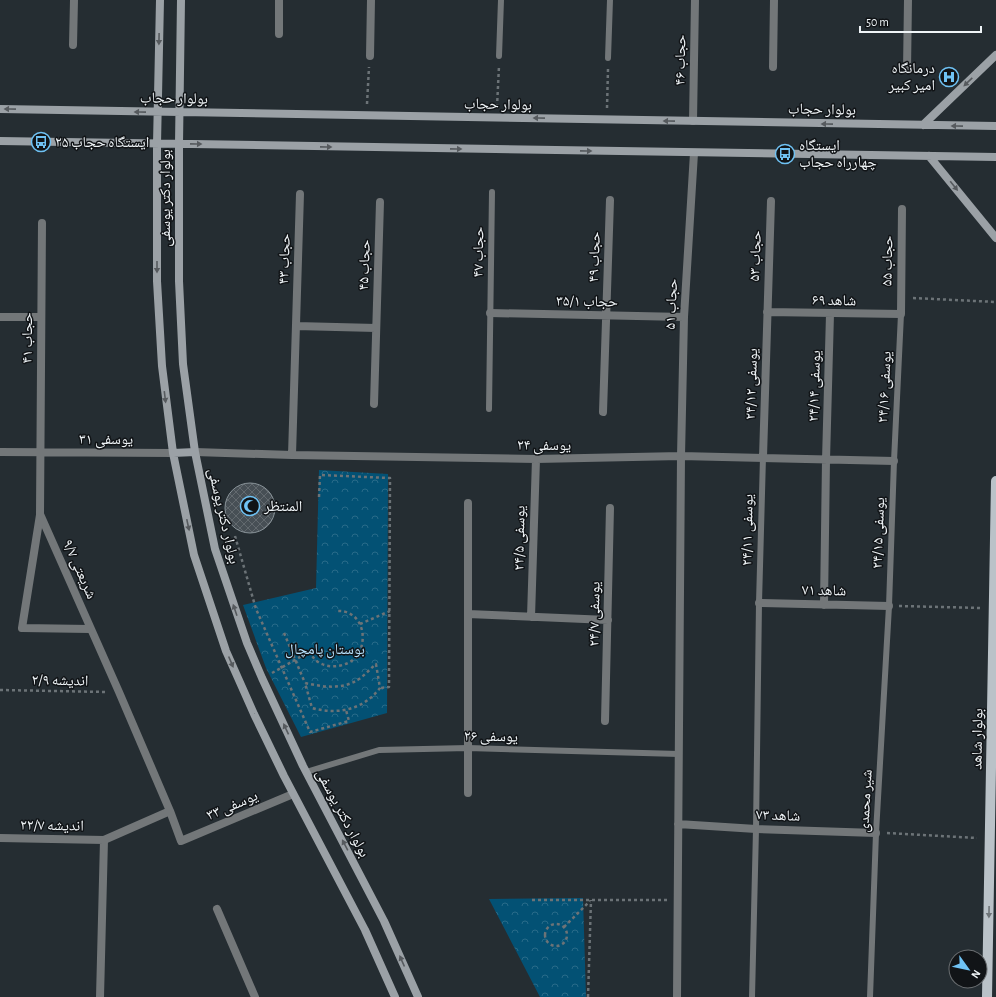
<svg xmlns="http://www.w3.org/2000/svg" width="996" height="997" font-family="'Alegreya Sans','Noto Naskh Arabic',sans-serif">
  <defs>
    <pattern id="park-crowns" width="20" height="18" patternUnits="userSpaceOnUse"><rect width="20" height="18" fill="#035174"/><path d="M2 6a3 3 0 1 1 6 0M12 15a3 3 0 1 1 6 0" fill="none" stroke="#286b89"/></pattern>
    <pattern id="building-cross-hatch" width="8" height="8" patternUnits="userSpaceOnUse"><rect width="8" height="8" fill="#474f55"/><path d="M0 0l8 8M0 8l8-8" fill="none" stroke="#62696e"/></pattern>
  </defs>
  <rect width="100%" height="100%" fill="#252d32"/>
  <path fill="url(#park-crowns)" d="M319,470L388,474L387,713L301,737L266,668L243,605L316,588Z
    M583,898L586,997H540L489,899Z"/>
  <path fill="url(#building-cross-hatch)" stroke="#889298" d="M225 508a25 25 0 1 1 50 0a25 25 0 1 1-50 0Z"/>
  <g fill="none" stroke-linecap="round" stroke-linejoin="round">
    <path stroke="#6c7377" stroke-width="2.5" stroke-dasharray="3 3" stroke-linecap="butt" d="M367,104L369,67
      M497,107L499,66
      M607,108L608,69
      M913,298L996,302
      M319,497L320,475L390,478L389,687L380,688
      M235,536L256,609L310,732L349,721L346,710
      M899,606L982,608
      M360,624L390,611
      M284,633L305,683
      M376,664L380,688C363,710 338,715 312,708L305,683C323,687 343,690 359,679C365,675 370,669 376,664Z
      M272,673L309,652C313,657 316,662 322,664C334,670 355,664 360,651C368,631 358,609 335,611
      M0,690L107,692
      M887,833L977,838
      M532,900H667
      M545 935a11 11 0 1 1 22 0a11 11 0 1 1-22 0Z
      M564,927L590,901
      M588,997L591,900"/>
    <path stroke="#737779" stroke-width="6" d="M499,56L501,0
      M608,58L610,0
      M489,409L492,192
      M306,772L379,750L468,748L679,754
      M752,997L756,829L759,603L763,457
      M870,997L876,833L889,606L894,461L901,314"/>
    <path stroke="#737779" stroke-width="8" d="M279,34V0
      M73,45L74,0
      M370,56L371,0
      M773,67L774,0
      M907,70L908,0
      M693,121L695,0
      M42,223L40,514L119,692L170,811L181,841L293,794
      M767,312L901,314L902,209
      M490,313L684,317
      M0,317H41
      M296,326L376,328
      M374,404L380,202
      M603,412L610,200
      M0,452L173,453
      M195,452L292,455L536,459L681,456L894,461
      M292,455L300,194
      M763,457L771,201
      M468,503V793
      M40,515L22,628L90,629
      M759,603L889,606
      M824,605L826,460L830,314
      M468,614L608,620
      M531,617L536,459
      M605,721L610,508
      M678,824L756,829L876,833
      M0,838L104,840L170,811
      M217,909L255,997
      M100,997L104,840
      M677,997L681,456L684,317L694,153"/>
    <path stroke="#9ba1a6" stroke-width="8" d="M160,0L157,144V281L162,366L173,453L194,555L226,651L254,714L284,776L365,930L395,997
      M181,0L179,144V281L183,364L195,452L215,549L247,643L262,678L303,766L384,921L418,997
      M0,109L996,126
      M923,125L996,55
      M0,141L996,157
      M929,156L996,238
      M173,453L195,452"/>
    <path stroke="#bac2c8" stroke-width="10" d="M987,997L996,481"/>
  </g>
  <defs><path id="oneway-solid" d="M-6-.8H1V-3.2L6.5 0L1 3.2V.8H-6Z"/></defs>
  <g fill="#565a5e">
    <use href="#oneway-solid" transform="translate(159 39) rotate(91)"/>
    <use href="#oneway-solid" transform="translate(968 82) rotate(136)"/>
    <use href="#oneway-solid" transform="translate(10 109) rotate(-179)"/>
    <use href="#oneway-solid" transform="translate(140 112) rotate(-179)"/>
    <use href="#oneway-solid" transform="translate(539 118) rotate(-179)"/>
    <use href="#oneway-solid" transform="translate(669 121) rotate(-179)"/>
    <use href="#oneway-solid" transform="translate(827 124) rotate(-179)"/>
    <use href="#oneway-solid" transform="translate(957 126) rotate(-179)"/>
    <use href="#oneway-solid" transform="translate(196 144) rotate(1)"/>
    <use href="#oneway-solid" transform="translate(326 147) rotate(1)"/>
    <use href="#oneway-solid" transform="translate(456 149) rotate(1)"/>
    <use href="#oneway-solid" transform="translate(586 151) rotate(1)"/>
    <use href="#oneway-solid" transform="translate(954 186) rotate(51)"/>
    <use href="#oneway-solid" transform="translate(157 267) rotate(90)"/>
    <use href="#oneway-solid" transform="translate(165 397) rotate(83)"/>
    <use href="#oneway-solid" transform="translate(188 525) rotate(78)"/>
    <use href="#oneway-solid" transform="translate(235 610) rotate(-109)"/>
    <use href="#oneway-solid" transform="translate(231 662) rotate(67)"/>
    <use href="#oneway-solid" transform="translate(286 729) rotate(-115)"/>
    <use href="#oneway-solid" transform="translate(345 845) rotate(-118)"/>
    <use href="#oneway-solid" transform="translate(402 961) rotate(-114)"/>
  </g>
  <use fill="#6e7478" href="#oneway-solid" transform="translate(989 912) rotate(91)"/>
  <defs>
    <symbol id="hospital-ring" viewBox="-11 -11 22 22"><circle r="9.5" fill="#111417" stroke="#6fc2f4" stroke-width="1.5"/><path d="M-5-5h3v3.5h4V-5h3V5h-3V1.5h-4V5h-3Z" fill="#6fc2f4"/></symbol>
    <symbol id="bus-ring" viewBox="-11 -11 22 22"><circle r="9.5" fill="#111417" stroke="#6fc2f4" stroke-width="1.5"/><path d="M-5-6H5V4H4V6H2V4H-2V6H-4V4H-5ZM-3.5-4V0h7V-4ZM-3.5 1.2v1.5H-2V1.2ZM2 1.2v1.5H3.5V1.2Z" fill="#6fc2f4"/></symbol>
    <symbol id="mosque-ring" viewBox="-11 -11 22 22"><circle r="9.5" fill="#111417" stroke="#6fc2f4" stroke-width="1.5"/><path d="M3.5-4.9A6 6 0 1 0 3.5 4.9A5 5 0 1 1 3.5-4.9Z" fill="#6fc2f4"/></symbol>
  </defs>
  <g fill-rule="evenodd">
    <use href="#hospital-ring" x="938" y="66" width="22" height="22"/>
    <use href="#bus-ring" x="30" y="131" width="22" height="22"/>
    <use href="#bus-ring" x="774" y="143" width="22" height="22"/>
    <use href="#mosque-ring" x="239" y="495" width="22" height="22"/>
  </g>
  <g text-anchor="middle" stroke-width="3" stroke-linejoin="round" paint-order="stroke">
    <g font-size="15" fill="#eff4f7" stroke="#111417">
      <text transform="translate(680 60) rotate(-89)" y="5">حجاب ۴۶</text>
      <text transform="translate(174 98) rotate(1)" y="5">بولوار حجاب</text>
      <text transform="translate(498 104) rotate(1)" y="5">بولوار حجاب</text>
      <text transform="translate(822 109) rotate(1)" y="5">بولوار حجاب</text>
      <text transform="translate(165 198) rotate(-90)" y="5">بولوار دکتر یوسفی</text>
      <text transform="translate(478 252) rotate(-89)" y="5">حجاب ۴۷</text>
      <text transform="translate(755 256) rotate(-88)" y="5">حجاب ۵۳</text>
      <text transform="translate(594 257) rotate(-88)" y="5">حجاب ۴۹</text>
      <text transform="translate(284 259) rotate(-88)" y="5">حجاب ۴۳</text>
      <text transform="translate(887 261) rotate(-89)" y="5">حجاب ۵۵</text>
      <text transform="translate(364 265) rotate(-88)" y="5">حجاب ۴۵</text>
      <text transform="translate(834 300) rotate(1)" y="5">شاهد ۶۹</text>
      <text transform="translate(587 301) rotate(1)" y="5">حجاب ۳۵/۱</text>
      <text transform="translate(671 304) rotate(-87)" y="5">حجاب ۵۱</text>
      <text transform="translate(27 338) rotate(-90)" y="5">حجاب ۴۱</text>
      <text transform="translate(751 384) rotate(-88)" y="5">یوسفی ۲۴/۱۲</text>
      <text transform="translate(814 386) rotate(-88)" y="5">یوسفی ۲۴/۱۴</text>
      <text transform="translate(884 387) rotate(-87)" y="5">یوسفی ۲۴/۱۶</text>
      <text x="106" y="444">یوسفی ۳۱</text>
      <text x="544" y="450">یوسفی ۲۴</text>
      <text transform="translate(224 516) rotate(77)" y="5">بولوار دکتر یوسفی</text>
      <text transform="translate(747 530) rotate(-89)" y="5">یوسفی ۲۴/۱۱</text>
      <text transform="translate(878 533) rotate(-88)" y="5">یوسفی ۲۴/۱۵</text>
      <text transform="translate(519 538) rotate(-89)" y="5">یوسفی ۲۴/۵</text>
      <text transform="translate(80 569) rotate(66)" y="5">شریعتی ۹/۷</text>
      <text transform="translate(824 590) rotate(1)" y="5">شاهد ۷۱</text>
      <text transform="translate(594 614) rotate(-89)" y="5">یوسفی ۲۴/۷</text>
      <text transform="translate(60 680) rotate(1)" y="5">اندیشه ۲/۹</text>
      <text transform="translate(491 736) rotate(1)" y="5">یوسفی ۲۶</text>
      <text transform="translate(977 739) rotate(-89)" y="5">بولوار شاهد</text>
      <text transform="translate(865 801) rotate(-87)" y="5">شیر محمدی</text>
      <text transform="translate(232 805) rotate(-23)" y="5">یوسفی ۳۳</text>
      <text transform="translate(343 813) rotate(62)" y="5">بولوار دکتر یوسفی</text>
      <text transform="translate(778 815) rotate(2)" y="5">شاهد ۷۳</text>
      <text transform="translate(52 825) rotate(1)" y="5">اندیشه ۲۲/۷</text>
    </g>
    <g font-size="15" fill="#eff4f7" stroke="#111417" text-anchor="start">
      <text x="935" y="73" text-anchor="end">درمانگاه<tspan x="935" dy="17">امیر کبیر</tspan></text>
      <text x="55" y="147">ایستگاه حجاب ۲۵</text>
      <text x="799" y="150">ایستگاه<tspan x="799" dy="17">چهارراه حجاب</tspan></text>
      <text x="264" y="511">المنتظر</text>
    </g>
    <g font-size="15" fill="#b7e1fc" stroke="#111417">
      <text x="325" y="654">بوستان پامچال</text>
    </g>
  </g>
  <g transform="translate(968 969) rotate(123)"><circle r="19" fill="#111417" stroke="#6a6e71"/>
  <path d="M0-3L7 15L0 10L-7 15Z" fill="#6fc2f4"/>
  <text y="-6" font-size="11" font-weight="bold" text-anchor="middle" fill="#eff4f7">N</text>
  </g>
  <path d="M860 26v6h121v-6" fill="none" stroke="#eff4f7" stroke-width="2"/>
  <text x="866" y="26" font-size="12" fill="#eff4f7" stroke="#111417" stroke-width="3" paint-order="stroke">50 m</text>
</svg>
